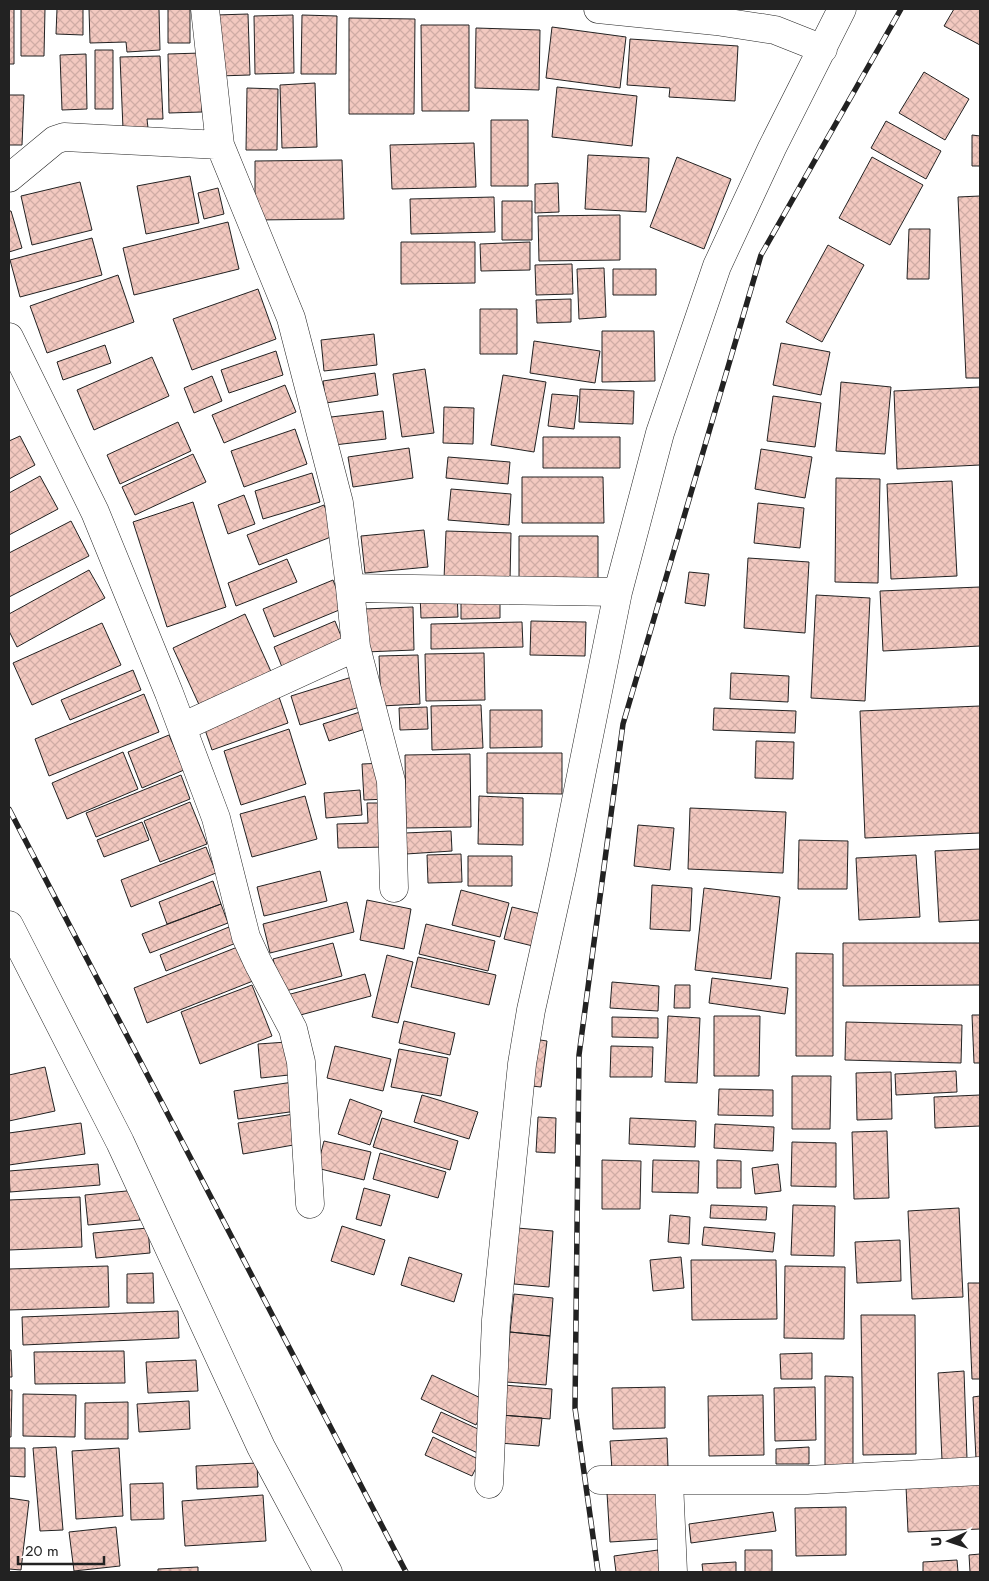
<svg xmlns="http://www.w3.org/2000/svg" width="989" height="1581" font-family="Jost,sans-serif">
  <defs>
    <pattern id="building-cross-hatch" width="8" height="8" patternUnits="userSpaceOnUse" patternTransform="scale(1.25)"><rect width="8" height="8" fill="#f3c9c0"/><path d="M0 0l8 8M0 8l8-8" fill="none" stroke="#d0aca5"/></pattern>
  </defs>
  <rect width="100%" height="100%" fill="#fff"/>
  <path fill="url(#building-cross-hatch)" stroke="#222" d="M9,9H14V64H9Z
    M21,9H45L44,56H21Z
    M57,9H83V35L56,34Z
    M89,9H159L160,50L127,52L126,42L90,43Z
    M168,9H190V43H168Z
    M954,9H980V45L944,26Z
    M248,14L250,75L218,76L216,15Z
    M293,15L294,73L255,74L254,16Z
    M302,15L337,16L336,74H301Z
    M349,18L415,19L414,114H349Z
    M421,25H469V111H422Z
    M552,27L626,37L620,88L546,78Z
    M476,28L540,30L539,90L475,88Z
    M630,39L738,46L735,101L669,97L670,88L627,85Z
    M95,50H113V109H95Z
    M201,53L202,112L169,113L168,54Z
    M86,54L87,109L62,110L60,55Z
    M160,56L163,119H147L148,128L123,129L120,57Z
    M924,72L969,99L945,140L899,113Z
    M315,83L317,147L282,148L280,85Z
    M557,87L637,96L632,146L552,137Z
    M247,88L278,89L277,150H246Z
    M9,95H24L22,145H9Z
    M491,120H528V186H491Z
    M886,121L941,151L926,179L871,148Z
    M972,135L980,136V166H972Z
    M474,143L476,187L392,189L390,145Z
    M588,155L649,158L646,212L585,209Z
    M677,157L731,179L704,249L650,227Z
    M872,157L923,185L890,245L839,218Z
    M342,160L344,219L255,220V161Z
    M190,176L199,223L146,234L137,186Z
    M80,182L92,230L32,245L21,196Z
    M558,183L559,212L535,213V184Z
    M218,188L224,214L204,219L198,193Z
    M980,196V378H966L958,197Z
    M494,197L495,232L411,234L410,199Z
    M502,201H532V240H502Z
    M9,211H11L22,248L9,252Z
    M620,215V260L539,261L538,216Z
    M228,222L239,269L134,295L123,248Z
    M909,229H930L929,279H907Z
    M92,238L102,275L20,297L10,260Z
    M401,242H475V283L401,284Z
    M530,242V270L481,271L480,244Z
    M828,245L864,265L822,342L786,322Z
    M572,264L573,294L536,295L535,265Z
    M604,268L606,317L579,319L577,269Z
    M613,269H656V295H613Z
    M118,275L134,322L47,353L30,306Z
    M258,289L276,339L192,370L173,319Z
    M571,299V322L537,323L536,300Z
    M480,309H517V354H480Z
    M602,331H654L655,381L602,382Z
    M374,334L377,365L324,371L321,340Z
    M534,341L600,351L595,383L530,373Z
    M781,343L830,352L821,395L773,385Z
    M105,345L111,363L63,380L57,362Z
    M276,351L283,375L229,393L221,370Z
    M152,357L169,396L94,430L77,390Z
    M425,369L434,433L402,437L393,374Z
    M375,373L378,395L326,403L323,381Z
    M503,375L546,382L534,452L491,445Z
    M212,376L222,401L194,413L184,388Z
    M841,382L891,387L885,454L836,451Z
    M285,385L296,412L224,443L212,415Z
    M980,387V465L897,469L894,391Z
    M580,389L634,391L633,424L579,422Z
    M552,394L578,396L574,429L548,426Z
    M773,396L821,403L815,447L767,441Z
    M444,407L474,408L473,444L443,443Z
    M383,411L386,439L334,445L331,417Z
    M178,422L191,451L120,484L107,455Z
    M295,429L307,464L244,487L231,451Z
    M20,436L35,465L9,479V441Z
    M543,437H620V468H543Z
    M409,448L413,478L353,487L348,457Z
    M761,449L812,457L805,498L755,489Z
    M193,454L206,482L135,515L122,487Z
    M448,457L510,462L508,484L446,478Z
    M312,473L320,502L263,519L255,491Z
    M40,476L58,509L9,535V493Z
    M522,477H603L604,523H522Z
    M836,478L880,479L878,583L835,582Z
    M952,481L957,576L891,579L887,484Z
    M451,489L511,494L509,525L448,520Z
    M244,495L255,524L228,534L218,505Z
    M193,502L226,607L167,627L133,522Z
    M758,503L804,508L800,548L754,543Z
    M324,505L336,535L259,565L247,535Z
    M71,521L89,556L9,597V553Z
    M424,530L428,567L365,573L361,536Z
    M446,531L511,533L510,581L444,579Z
    M519,536H598V580H519Z
    M748,558L809,562L805,633L744,628Z
    M287,559L297,582L236,606L228,583Z
    M89,570L105,598L17,647L9,631V614Z
    M689,572L709,574L705,606L685,603Z
    M333,580L344,608L274,637L263,609Z
    M980,587V646L883,651L880,591Z
    M457,593L458,617L421,618L420,594Z
    M461,593H500V618L461,619Z
    M816,595L870,598L865,701L811,698Z
    M413,607L414,650L365,652L364,609Z
    M245,614L273,676L201,709L173,648Z
    M335,621L343,641L282,667L274,647Z
    M531,621L586,622L585,656L530,655Z
    M522,622L523,647L431,649V624Z
    M102,623L121,665L32,705L13,663Z
    M484,653L485,700L426,701L425,654Z
    M418,655L420,704L381,706L379,656Z
    M133,670L141,690L70,720L61,700Z
    M731,673L789,676L788,702L730,699Z
    M355,676L363,706L300,725L291,696Z
    M144,694L159,732L49,776L35,739Z
    M279,697L288,723L212,750L203,724Z
    M481,705L483,748L432,750L431,706Z
    M980,706V833L865,838L860,711Z
    M427,707L428,729L400,730L399,708Z
    M714,708L796,711L795,733L713,730Z
    M490,710H542V747L490,748Z
    M363,711L368,728L329,741L323,724Z
    M289,729L306,784L241,805L224,751Z
    M169,735L184,770L142,788L128,752Z
    M756,741L794,742L793,779L755,778Z
    M123,752L138,789L67,819L52,783Z
    M487,753H562V794L487,793Z
    M470,754L471,827L406,828L405,755Z
    M385,763L387,799L364,800L362,764Z
    M181,775L190,799L96,837L86,813Z
    M360,790L362,815L326,818L324,793Z
    M305,796L317,839L252,857L240,814Z
    M479,796L523,798V845L478,844Z
    M190,802L207,844L160,862L144,821Z
    M367,803H384L386,847L338,848L337,824L368,823Z
    M690,808L786,812L783,873L688,869Z
    M142,822L149,840L104,857L97,840Z
    M638,825L674,828L670,870L634,866Z
    M451,831L452,851L406,854L405,833Z
    M799,840L848,841L847,889H798Z
    M206,847L216,873L131,907L121,880Z
    M980,849V920L939,922L935,851Z
    M461,854L462,882L428,883L427,855Z
    M916,855L920,917L859,920L856,858Z
    M468,856H512V886H468Z
    M320,871L327,901L264,916L257,887Z
    M213,881L221,904L167,924L159,902Z
    M652,885L692,888L690,931L650,929Z
    M704,888L780,897L771,979L695,970Z
    M461,890L509,903L500,937L452,925Z
    M367,900L411,909L404,949L360,940Z
    M347,902L354,932L270,953L263,924Z
    M221,904L228,923L150,953L142,934Z
    M512,907L545,915L537,947L504,939Z
    M426,924L495,941L488,971L419,954Z
    M229,927L236,943L166,971L160,955Z
    M333,943L342,976L282,992L273,959Z
    M843,943H980V985L843,986Z
    M240,946L253,981L147,1023L134,988Z
    M796,953L833,954V1056H796Z
    M387,955L413,962L398,1023L372,1017Z
    M418,957L496,975L489,1005L411,987Z
    M365,974L371,996L293,1017L287,995Z
    M712,978L788,988L785,1014L709,1003Z
    M612,982L659,986L658,1011L610,1008Z
    M252,985L272,1036L200,1064L181,1012Z
    M675,985H690V1008H674Z
    M972,1015H980V1063H974Z
    M668,1016L700,1018L697,1083L665,1082Z
    M714,1016H760L759,1076H714Z
    M612,1017L658,1018V1038L612,1037Z
    M404,1021L455,1033L450,1055L399,1043Z
    M846,1022L962,1025L961,1063L845,1060Z
    M527,1038L547,1041L541,1087L522,1085Z
    M287,1042L289,1075L261,1078L258,1044Z
    M335,1046L391,1059L383,1091L327,1078Z
    M611,1046L653,1047L652,1077H610Z
    M399,1049L448,1058L441,1096L391,1087Z
    M45,1067L55,1111L9,1121V1075Z
    M956,1071L957,1092L896,1095L895,1074Z
    M891,1072L892,1119L857,1120L856,1073Z
    M792,1076H831L830,1129H792Z
    M293,1082L297,1111L238,1119L234,1091Z
    M719,1089L773,1090V1116L718,1115Z
    M422,1095L478,1112L469,1139L414,1122Z
    M980,1095V1126L935,1128L934,1097Z
    M350,1099L382,1111L370,1145L338,1134Z
    M294,1114L299,1144L243,1154L238,1123Z
    M538,1117L556,1118L555,1153L536,1152Z
    M382,1118L458,1141L450,1170L373,1147Z
    M630,1118L696,1121L695,1147L629,1144Z
    M81,1123L85,1154L9,1165V1133Z
    M715,1124L774,1127L773,1151L714,1148Z
    M887,1131L889,1198L854,1199L852,1132Z
    M324,1141L371,1152L364,1180L317,1168Z
    M792,1142L836,1143V1187L791,1186Z
    M380,1153L446,1172L438,1198L373,1179Z
    M602,1160L641,1161L640,1209H602Z
    M653,1160L699,1161L698,1193L652,1192Z
    M717,1160L741,1161V1188H717Z
    M98,1164L100,1185L10,1192L9,1171Z
    M778,1164L781,1191L755,1194L752,1168Z
    M364,1188L390,1195L381,1226L356,1219Z
    M137,1190L140,1220L88,1225L85,1195Z
    M80,1197L82,1247L9,1250V1200Z
    M711,1205L767,1207L766,1220L710,1218Z
    M793,1205L835,1206L834,1256L791,1255Z
    M959,1208L963,1297L912,1299L908,1211Z
    M670,1215L690,1217L689,1244L668,1242Z
    M342,1226L385,1240L374,1275L331,1261Z
    M704,1227L775,1233L773,1252L702,1245Z
    M148,1228L150,1253L96,1258L93,1233Z
    M517,1228L553,1231L549,1287L514,1284Z
    M900,1240L901,1281L857,1283L855,1242Z
    M409,1257L462,1274L454,1302L401,1285Z
    M681,1257L684,1288L653,1291L650,1260Z
    M691,1260H776L777,1319L692,1320Z
    M108,1266L109,1307L9,1310V1269Z
    M785,1266L845,1267L844,1339L784,1338Z
    M153,1273L154,1303H127V1274Z
    M968,1283H980V1379H972Z
    M514,1294L553,1298L550,1336L510,1332Z
    M178,1311L179,1338L23,1345L22,1317Z
    M861,1315H915L916,1454L863,1455Z
    M510,1332L550,1336L546,1385L506,1382Z
    M9,1350H11L12,1377H9Z
    M124,1351L125,1383L35,1384L34,1352Z
    M812,1353V1379H781L780,1354Z
    M196,1360L198,1391L148,1393L146,1362Z
    M964,1371L967,1459L942,1460L938,1373Z
    M432,1375L487,1401L476,1425L421,1399Z
    M825,1376L853,1377V1466H825Z
    M503,1385L552,1389L550,1419L501,1415Z
    M665,1387V1428L613,1429L612,1388Z
    M815,1387L816,1440L775,1441L774,1388Z
    M9,1390H12L11,1437H9Z
    M23,1394L76,1395L75,1437L23,1436Z
    M763,1395L764,1455L709,1456L708,1396Z
    M980,1396V1458L976,1459L973,1397Z
    M189,1401L190,1429L139,1432L137,1404Z
    M128,1402V1439H85V1403Z
    M441,1412L491,1435L482,1455L432,1432Z
    M501,1415L542,1418L539,1446L499,1443Z
    M433,1437L480,1460L472,1476L425,1455Z
    M667,1438L668,1467L612,1470L610,1441Z
    M56,1447L63,1530L40,1531L33,1448Z
    M809,1447V1464H776V1449Z
    M9,1448H25V1477L9,1476Z
    M119,1448L123,1516L76,1519L72,1451Z
    M257,1463L258,1487L197,1489L196,1466Z
    M163,1483L164,1519L131,1520L130,1484Z
    M980,1483V1529L908,1532L906,1486Z
    M656,1491L659,1539L610,1542L607,1493Z
    M263,1495L266,1541L185,1546L182,1501Z
    M9,1498L29,1501L21,1570L9,1569Z
    M846,1507V1555L796,1556L795,1508Z
    M773,1512L776,1531L691,1543L689,1524Z
    M116,1527L120,1566L74,1571L69,1532Z
    M658,1550L661,1572H616L614,1556Z
    M745,1550H772V1572H745Z
    M980,1554V1572H970L969,1555Z
    M957,1560L958,1572H923V1562Z
    M736,1562V1572H703L702,1564Z
    M198,1567V1572H158V1569Z"/>
  <g fill="none" stroke-linecap="round" stroke-linejoin="round">
    <defs>
      <path id="minor" d="M205,9L220,145L291,318L339,503L350,588L356,647L391,781L394,888
        M598,9L716,21L775,30L823,49
        M9,178L55,140L64,137L220,145
        M9,337L95,512L169,693L216,818L246,937L258,963L293,1029L301,1062L310,1204
        M350,588L618,592
        M182,727L356,647
        M9,925L120,1142L261,1447L328,1572
        M600,1480H807L980,1471
        M669,1481L673,1572
        M489,1484L496,1320L522,1064L531,1010L562,870L618,592L660,433L717,266L772,148L842,9"/>
    </defs>
    <use href="#minor" stroke="#222" stroke-width="29"/>
    <use href="#minor" stroke="#fff" stroke-width="28"/>
    <defs>
      <path id="rail" d="M9,809L406,1572
        M598,1572L575,1408L579,1055L623,724L761,255L901,9"/>
    </defs>
    <use href="#rail" stroke="#222" stroke-width="5.5"/>
    <use href="#rail" stroke="#fff" stroke-width="4" stroke-dasharray="11" stroke-linecap="butt"/>
  </g>
  <rect width="989" height="1581" fill="none" stroke="#222222" stroke-width="20"/>
  <g transform="translate(949 1541) rotate(267)" stroke="#ffffff" stroke-width="4" paint-order="stroke">
  <path d="M0-4L9 19L0 12L-9 19Z" fill="#222222"/>
  <text y="-8" font-size="14" font-weight="bold" text-anchor="middle" fill="#222222">U</text>
  </g>
  <path d="M18 1556v8h86v-8" fill="none" stroke="#222222" stroke-width="2.5"/>
  <text x="25" y="1556" font-size="15" fill="#222222" stroke="#ffffff" stroke-width="4" paint-order="stroke">20 m</text>
</svg>
